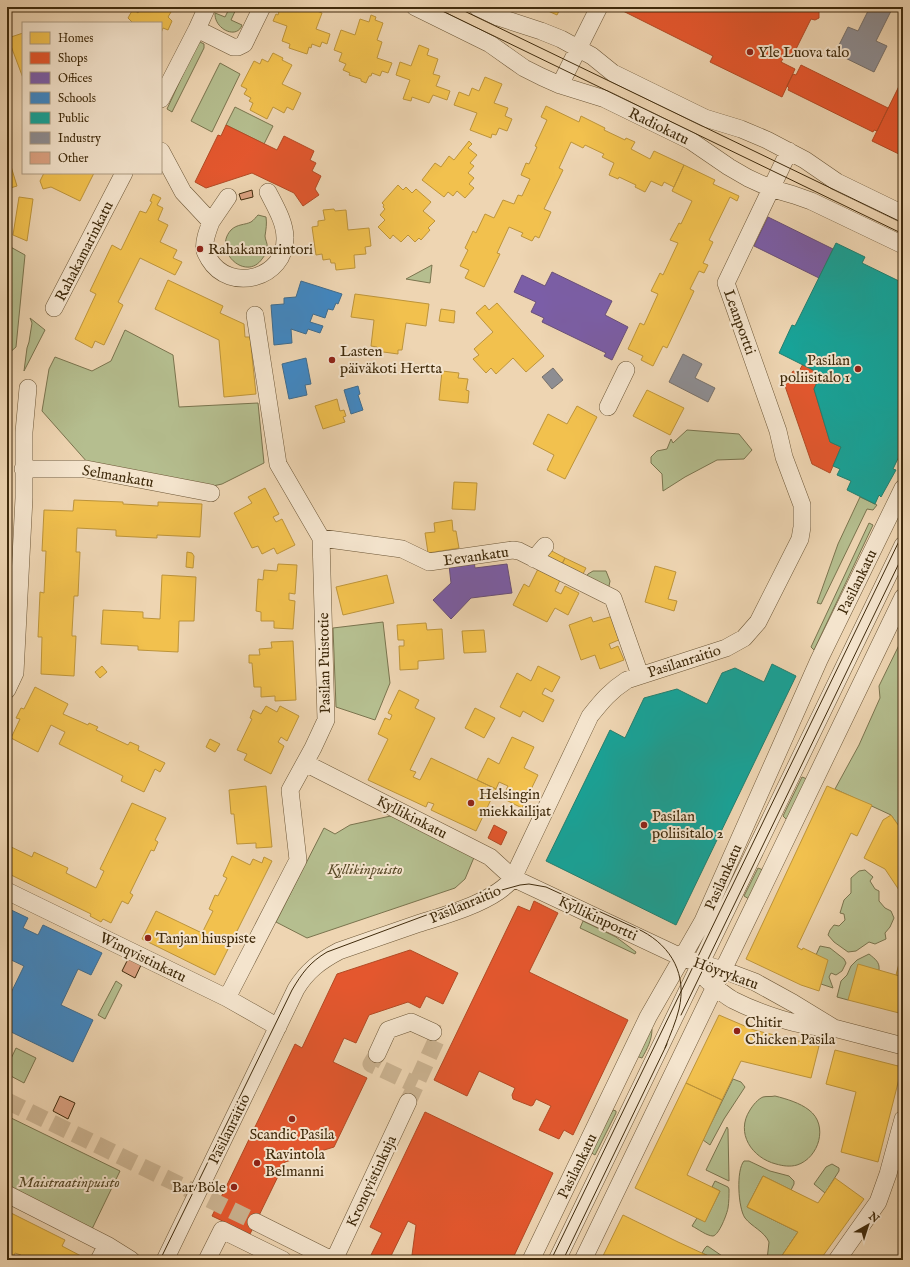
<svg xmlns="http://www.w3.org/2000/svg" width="910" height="1267" font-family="'IM FELL English',serif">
  <rect width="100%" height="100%" fill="#eed5b2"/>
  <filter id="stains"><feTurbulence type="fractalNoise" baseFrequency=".005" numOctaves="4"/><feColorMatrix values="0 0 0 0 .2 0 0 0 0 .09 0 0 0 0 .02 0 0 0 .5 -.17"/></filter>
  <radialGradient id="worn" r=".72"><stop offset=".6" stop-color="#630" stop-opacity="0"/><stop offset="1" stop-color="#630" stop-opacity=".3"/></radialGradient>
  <path fill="#b5be8f" stroke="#7a744e" d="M230,7H237L231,20L242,25C237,40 214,29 215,13L225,17Z
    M200,42L204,44V48L172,112L167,109L197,44Z
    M220,63L240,74L212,132L191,121Z
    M235,107L273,126L264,144L226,125Z
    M258,215L266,217C267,224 266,229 265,236C265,240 268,243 267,248C267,252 265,255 262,259C246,282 212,251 231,230C237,224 245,225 251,222C254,220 256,217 258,215Z
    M7,245L25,255L16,347L7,355Z
    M432,265L430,283L406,279Z
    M30,318L45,330L24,371L27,348L29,342L32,323Z
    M125,330L173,355L179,407L258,403L264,463L222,484L213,486L88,463L42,411L49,369L55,357L92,371L111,361Z
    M687,430L739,434L752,450L744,459L717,460L685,477L663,491L662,474L651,463V457L657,451L667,449L671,439L673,443Z
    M860,497L877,505L873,510L867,509L821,604L817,603L838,544Z
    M869,523L873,525L814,650L811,647Z
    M593,571H606L610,581L608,591L585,579L588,574Z
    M383,622L390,683L375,720L336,707L333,628Z
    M903,637V832L891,815L835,789L859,745L880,698L879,686Z
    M802,777L807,779L787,820L783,816Z
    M395,815L475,855L465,879L455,888L307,938L276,922L324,828L335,834L350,825Z
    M758,868L763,870L749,899L744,896Z
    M865,870L873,877L870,881L875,889L879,891V901L885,908L891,911L894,918L890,927L885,933L886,939L875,944L869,942L856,951L848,952L834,942L828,935L830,930L834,925L839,926L845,920L844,914L840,913L844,900L851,893V878L859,871Z
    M583,921L616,937L636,952L635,954L580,928Z
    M820,946L830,948L844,959L846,963L842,971L836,975L831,973L829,977L833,988L821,984L816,955Z
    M869,954C875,959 880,962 879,970L848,1000L837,997L841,981L847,975L851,966L857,960Z
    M116,981L122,985L105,1019L98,1015Z
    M650,1028L652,1029C652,1040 647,1049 642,1058L636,1056Z
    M16,1048L36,1058L24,1083L7,1074V1067Z
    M733,1079L741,1082L745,1087L724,1119L710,1145L703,1140Z
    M775,1096C787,1099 800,1103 809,1110C829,1125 819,1158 797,1165C790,1167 783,1166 776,1164C752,1158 735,1133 750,1110C753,1105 758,1099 763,1097C767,1096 771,1097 775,1096Z
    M613,1110L616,1111V1113L595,1155L590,1152Z
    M7,1116L120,1171L92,1229L7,1187Z
    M727,1127L728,1129L729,1181L706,1170Z
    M744,1161H749L770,1171L789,1176L794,1181V1184L791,1190L763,1176L747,1207L798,1232L779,1260H767L769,1242C764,1231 752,1227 745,1218C738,1208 736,1170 744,1161Z
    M832,1164L839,1168V1171L825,1193L814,1184L826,1167Z
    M715,1181L728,1187L729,1189C729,1195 729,1202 728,1208C727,1214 719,1235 713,1236C707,1236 698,1229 692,1226L697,1218L705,1221L720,1191L712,1187Z
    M707,1246L709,1247L728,1260H717L702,1253L705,1248Z"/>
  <path fill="#f2c14e" stroke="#bd943a" d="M140,7H174L168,17L172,21L168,30L163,28L161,33V23H133L128,18L133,9L138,13Z
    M280,7L293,8L294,7H319L317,11L322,13L316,29L330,34L327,44L322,42L320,47L312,44L311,48L309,47L307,54L289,48L290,44L282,41L287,26L273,21L276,14L278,15Z
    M539,7H561L557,15Z
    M371,15L376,17L375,20L383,23L377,40L382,42L377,58L392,63L388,73L382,71L380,76L372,73L371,76H369L366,83L361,81V79L349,75L350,73L343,70L346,64L339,61L342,53L334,50L341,30L355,35L360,19L369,22Z
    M23,33V78L8,38Z
    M419,45L429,49L427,55L438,59L433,74L440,76L436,86L450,91L447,100L433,95L429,103L412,97L411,101L403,99L410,80L396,75L400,62L411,66Z
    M273,53L283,58L282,60L292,65L282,84L301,93L293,110L287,107L284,113L273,107L267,119L250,110L253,103L249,101L251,98L244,94L247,89L241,86L254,61L260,64L262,59L268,62Z
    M485,77L502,84L494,103L508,108L505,116L512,119L507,131L499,128L496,135L492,134L491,138L470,130L477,113L454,105L459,92L469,96L472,88L479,91Z
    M546,106L579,122L581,116L605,128L604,130L625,140L626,138L635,142L631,149L650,159L654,151L684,165L674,187L664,182L662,186L651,181L645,192L635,187L636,185L619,177L618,179L609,175L614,163L602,157L604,154L585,145L583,148L571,142L559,168L563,170L544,209L551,212L539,238L535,236L532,241L521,236L523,233L509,227L497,253L500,254L484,287L465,278L469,270L460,266L468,250L465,248L473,231L476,233L485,214L494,218L503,200L514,204L518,195L522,196L530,179L521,175L526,163L529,164L537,147L535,146L547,120L541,117Z
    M469,141L472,144L468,148L477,155L470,163L474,166L468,173L474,178L469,184L474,188L465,198L457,191L453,196L448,192L444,197L422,180L435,163L441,167L449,156L454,160Z
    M10,163L17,186L7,189V164Z
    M684,165L715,180L713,184L739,196L737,201L730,197L709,240L713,242L703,263L708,265L704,273L699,271L690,289L694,291L667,348L663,346L653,366L641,360L643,356L628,349L640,323L644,325L658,294L651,291L660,273L663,275L678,243L670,240L679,223L681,224L692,201L672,191Z
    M44,173H94L80,201L51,187L43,189L40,181Z
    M398,185L403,190L406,187L412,193L416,189L431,202L423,211L435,221L428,228L430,230L421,240L419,238L415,242L408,235L401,242L393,235L390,239L378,227L385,220L380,215L385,209L383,207L384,205L382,203Z
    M153,194L161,198L157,205L163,208L158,220L168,225L160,242L177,250L173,258L182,262L175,275L140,258L118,302L123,305L104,345L95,341L92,348L75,339L96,294L90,291L112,245L121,250L140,211L146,213L152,202L150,201Z
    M19,197L33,199L27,241L13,235Z
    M334,209L335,211L346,210L348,230L369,228L371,246L365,247L366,254L354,255L355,268L336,270L335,263H331L330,259L323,260L322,254L316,255L312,227L318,226V221L325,220L323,210Z
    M168,280L223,306L220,313L244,324L245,337H250L256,394L224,397L219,340L155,309Z
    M355,294L429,304L426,326L406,323L402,350H398V354L376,351L377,347L371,346L374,320L351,317Z
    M497,303L544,356L526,372L513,358L496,374L491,368L486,373L473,359L479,355L474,349L493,332L476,313L485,305L489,310Z
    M441,309L455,311L454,323L439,321Z
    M442,371L459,373L458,378L468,379L466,390L469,391L468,403L439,400Z
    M647,390L684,408L670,435L633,416Z
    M337,399L340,411L344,410L346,416L343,417L345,422L323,429L315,406Z
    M577,406L597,417L565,479L547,470L554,455L533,444L548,414L567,424Z
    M454,482L477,483L475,510L452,509Z
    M265,488L279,514L273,517L276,522L282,519L295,545L277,554L274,548L262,554L258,546L252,548L234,513L252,503L248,497Z
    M74,500L123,502V504L158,506V502L202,504L200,537L157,535V538L116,536V530L77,528L76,552H80L78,596H74L72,632V636H76L74,676L41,674L42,637H38L40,592L44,593L46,551H42L44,510L73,511Z
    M452,520L453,531H456L459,548L428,553L425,533L435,532L434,523Z
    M548,549L565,558L561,566L544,557Z
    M187,552L192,553L194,556L193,568L186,567Z
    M565,558L586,568L582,576L561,566Z
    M278,564L297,565L295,594L289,593V600L295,601L293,629L274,628V621H261V612L256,611L258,579L263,580L264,570L277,571Z
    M655,566L676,572L668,599L677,601L674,611L645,602Z
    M539,567L561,578L555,591L561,594L565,586L579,593L568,615L555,608L547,622L513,605L524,584L529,587Z
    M162,575L196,577L194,621H179L178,652L138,650V646L101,644L103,610L143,612V618L160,619Z
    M387,575L394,603L343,615L336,587Z
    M613,616L621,639L609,644L611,649L618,646L624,660L600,669L595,655L581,660L569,625L591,617L593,622Z
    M426,623L427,630L442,629L444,659L418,661V669L400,670L399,646H404V640H398L397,625Z
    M484,630L486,652L464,653L462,631Z
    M293,641L296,700L275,701V696L261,697V687H254L252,663H249V655H260L259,649L272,648L271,642Z
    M102,666L107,672L100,678L95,672Z
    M538,666L560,677L552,692L545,688L542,694L554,700L543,722L523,711L520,717L500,707L517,673L531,681Z
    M35,687L68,704L63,714L88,725L89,723L98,727L96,730L128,745L130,742L139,746L138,750L165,763L160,772L155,769L144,792L121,781L123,776L59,744L65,732L51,725L38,752L11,738L20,719L16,718L21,708L24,709Z
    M399,690L419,700L415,708L435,718L410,770L416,772L413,777L420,780L431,758L496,789L476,831L431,810L434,804L428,802L426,807L368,780L388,739L378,734L385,718L390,720L392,715L388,713Z
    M266,706L277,712L280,706L299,716L287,741L281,737L278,742L284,746L271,774L244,760L247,754L237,750L252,719L250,718L253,710L261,714Z
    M475,708L495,718L484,738L465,728Z
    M512,737L534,747L524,768L538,775L522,808L502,798L508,786L499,782L496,789L477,780L488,758L499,764Z
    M210,739L220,744L215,752L206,747Z
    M266,786L272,847L256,848V843L237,844L234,814H231L229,790Z
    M827,786L872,805L857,836L851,833L797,947L802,950L803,948L828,960L819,991L801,985L746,959Z
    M132,803L166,818L155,840L158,842L154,851L151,850L130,893L133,895L128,904L122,901L111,923L103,919L101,922L90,916L91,914L7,873V845L32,857L34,852L68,868L66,873L96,888L104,871L100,869Z
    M891,815L903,832V896L885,869L864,858L883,820Z
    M232,856L250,865L253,859L262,863L264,857L272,861L215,975L142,939L156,911L202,933L213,911L209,909L215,895L218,896L227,878L223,876Z
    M903,948V977L896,975Z
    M858,964L903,977V1014L848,1000Z
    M719,1015L754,1030L819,1046L811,1078L741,1061L722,1100L686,1083Z
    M835,1050L902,1067L878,1162L841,1152L856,1092L826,1084Z
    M686,1083L722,1100L687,1175L720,1191L705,1222L635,1188Z
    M763,1176L818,1203L835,1178L864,1199L820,1260H779L798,1232L747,1207Z
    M7,1211L65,1240L62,1246L81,1256L79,1260H18L21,1255L15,1253L13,1257L7,1254Z
    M623,1215L678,1242L717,1260H601Z"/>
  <path fill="#e4572e" stroke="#b34a24" d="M625,7H814L819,11V18L815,20L811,19L791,59L785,55L781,62L795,69L782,97L710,62L713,56L623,11Z
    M801,65L888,108L877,131L874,130L873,132L788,90L789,88L787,86L793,74L796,75Z
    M903,78V156L872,141Z
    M226,125L277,150L284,136L314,151L310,160L316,163L312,171L321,176L315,189L319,195L303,206L294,193L252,173L206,188L195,182L218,135L221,136Z
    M803,364L821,374L814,389L830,442L841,447L830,473L812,464L785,386L793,371L798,373Z
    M494,825L507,832L501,845L488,838Z
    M534,901L558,913L529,972L628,1020L573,1135L564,1130L559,1139L539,1130L551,1106L536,1099L533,1105L531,1106L513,1099L512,1095L515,1088L479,1071L467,1096L434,1080L518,906L530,911Z
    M410,950L458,973L443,1004L426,996L420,1008L408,1002L369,1015L356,1043L344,1038L333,1062L367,1078L334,1147L285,1162L250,1234L212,1216L295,1044L302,1048L337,974Z
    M425,1112L553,1173L513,1258L509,1256L507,1260H446L412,1255L416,1225L408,1221L389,1260H372L373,1259L370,1257L382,1233L370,1227Z"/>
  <path fill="#7b5ea7" stroke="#694f78" d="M768,217L833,249L819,278L754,246Z
    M552,272L612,301L605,315L628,327L612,360L604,356L606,353L542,322L544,318L531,312L536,302L514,292L522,275L545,286Z
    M474,561L475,568L507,564L512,593L471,598L451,619L433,600L451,583L449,565Z"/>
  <path fill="#3f88c5" stroke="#3f6c8e" d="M301,281L342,294L338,304L336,303L333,310L328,309L325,318L313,314L310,322L323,326L320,333L308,329L306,334L291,329L292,343L274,345L271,305L284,304V298L296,297Z
    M306,358L311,384L305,385L307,395L289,399L282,364Z
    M358,386L360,394L358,395L363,410L351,414L344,390Z
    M7,908L28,918L23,928L38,935L43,925L102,953L91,975L78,969L61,1005L93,1020L73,1062L7,1030V1001L24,966L7,958Z"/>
  <path fill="#17a398" stroke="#237f6e" d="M836,243L865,257L862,263L903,283V448L893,469L896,470L881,497L879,495L875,504L847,490L851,481L837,475L840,469L833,466L841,447L830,442L814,389L821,374L779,353L792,325L795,326Z
    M772,664L796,676L676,925L546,861L610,730L625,738L644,698L677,689L707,704L722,673L735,668L764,682Z"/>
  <path fill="#8d8d92" stroke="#76706a" d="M870,7H893L876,41L887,46L874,72L835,53L848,27L858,31Z
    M683,354L702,364L695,378L715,388L708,402L669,382Z
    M553,368L563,380L552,389L542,377Z"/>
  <path fill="#dba181" stroke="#402b0c" d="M252,190L253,197L241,200L239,194Z
    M129,957L142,963L135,978L122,971Z
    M60,1096L75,1103L68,1119L53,1111Z"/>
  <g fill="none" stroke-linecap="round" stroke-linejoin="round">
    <path stroke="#cbb391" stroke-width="17" stroke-dasharray="17 8" stroke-linecap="butt" d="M377,1054L371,1064L416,1085
      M7,1101L256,1222
      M408,1102L439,1034L433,1032"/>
    <defs>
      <path id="minor" d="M207,7L197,29L233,47H238L244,44L262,7
        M415,7L490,44L524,68L542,77L560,85L605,99L691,141L729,167L748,178L770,188L794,195L811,201L903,245
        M477,7L498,17L541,31L561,39L592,56L613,73L705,118L741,129L767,140L805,160L837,182L903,214
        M560,85L599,7
        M161,99L197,29
        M161,151L183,192L211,222L228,197
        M211,222C208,230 203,242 205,251C206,254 208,257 209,259C230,294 286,278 285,238C285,222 275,206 268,192
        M54,308L124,173
        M608,407L626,370
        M23,469H86L211,493
        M321,538L402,549L429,562L513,550L519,551L613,598L640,675
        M534,559L545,546
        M7,690L15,673L24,498V432L28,388
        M305,763L490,857L513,878L683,958L723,970L755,982L793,1003L834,1028L903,1046
        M7,891L227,998L278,1027
        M707,980C715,987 724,995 733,1000C761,1014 799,1027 830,1028
        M227,998L298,860L290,790L313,748L326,720L321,538L278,464L255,315
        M377,1054L388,1030L411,1022L433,1032
        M7,1194L107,1245L131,1260
        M256,1222L332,1260
        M99,1260L107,1245
        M165,1260L296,989C307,971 320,961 339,951C365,942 391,933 417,924C445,915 495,902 513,878L590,716C602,701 610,691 627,680L726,648L744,638L758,622L800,539L802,527V505L784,457L778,431L726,283L789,151
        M207,1260L222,1230L283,1260
        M334,1260L408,1102
        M531,1260L648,1017L703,921L819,660L903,488
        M557,1260L903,545
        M583,1260L903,597
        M837,1260L878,1202L888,1174L903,1119"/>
    </defs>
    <use href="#minor" stroke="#6c5636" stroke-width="18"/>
    <use href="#minor" stroke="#f4e4cd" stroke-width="17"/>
    <path stroke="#402b0c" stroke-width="1" d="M434,7L903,234
      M456,7L903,223
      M681,1015L903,555
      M160,1260L292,990C302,973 310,962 327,952L456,904L491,893L520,885L529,884L546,887L642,931C672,947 687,975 679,1009C676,1022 670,1035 665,1048
      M551,1260L903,533
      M563,1260L667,1044"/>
  </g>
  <g fill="#8f2418" stroke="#f4e4cd" stroke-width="1.5">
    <circle cx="750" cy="52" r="4"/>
    <circle cx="200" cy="249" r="4"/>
    <circle cx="332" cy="360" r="4"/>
    <circle cx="858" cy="369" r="4"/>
    <circle cx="471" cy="803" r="4"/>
    <circle cx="644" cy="825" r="4"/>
    <circle cx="148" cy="938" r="4"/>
    <circle cx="737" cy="1031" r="4"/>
    <circle cx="292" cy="1119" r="4"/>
    <circle cx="257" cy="1163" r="4"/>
    <circle cx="234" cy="1187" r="4"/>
  </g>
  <g text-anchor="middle" stroke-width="4" stroke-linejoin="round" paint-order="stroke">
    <g font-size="15" fill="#402b0c" stroke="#f4e4cd" text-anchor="start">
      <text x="758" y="57">Yle Luova talo</text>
      <text x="208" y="254">Rahakamarintori</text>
      <text x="340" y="356">Lasten<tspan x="340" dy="17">päiväkoti Hertta</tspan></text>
      <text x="850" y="365" text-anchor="end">Pasilan<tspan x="850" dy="17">poliisitalo 1</tspan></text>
      <text x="479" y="799">Helsingin<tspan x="479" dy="17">miekkailijat</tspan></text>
      <text x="652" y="821">Pasilan<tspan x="652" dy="17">poliisitalo 2</tspan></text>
      <text x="156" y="943">Tanjan hiuspiste</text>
      <text x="745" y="1027">Chitir<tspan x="745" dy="17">Chicken Pasila</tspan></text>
      <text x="292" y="1139" text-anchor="middle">Scandic Pasila</text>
      <text x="265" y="1159">Ravintola<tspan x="265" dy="17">Belmanni</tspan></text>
      <text x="226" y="1192" text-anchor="end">Bar Böle</text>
    </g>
    <g font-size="15" fill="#402b0c" stroke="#f4e4cd">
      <text transform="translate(659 126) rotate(26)" y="5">Radiokatu</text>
      <text transform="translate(84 251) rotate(-63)" y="5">Rahakamarinkatu</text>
      <text transform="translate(740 322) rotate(70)" y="5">Leanportti</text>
      <text transform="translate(118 476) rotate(10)" y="5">Selmankatu</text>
      <text transform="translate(476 556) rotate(-8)" y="5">Eevankatu</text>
      <text transform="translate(857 582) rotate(-64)" y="5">Pasilankatu</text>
      <text transform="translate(684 661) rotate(-18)" y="5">Pasilanraitio</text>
      <text transform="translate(324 663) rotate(-91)" y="5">Pasilan Puistotie</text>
      <text transform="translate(412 817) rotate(27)" y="5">Kyllikinkatu</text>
      <text transform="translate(723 877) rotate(-66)" y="5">Pasilankatu</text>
      <text transform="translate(465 904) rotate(-23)" y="5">Pasilanraitio</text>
      <text transform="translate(598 918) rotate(25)" y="5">Kyllikinportti</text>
      <text transform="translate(143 957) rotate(26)" y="5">Winqvistinkatu</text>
      <text transform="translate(726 973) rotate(20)" y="5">Höyrykatu</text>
      <text transform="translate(229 1129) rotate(-64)" y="5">Pasilanraitio</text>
      <text transform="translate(577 1166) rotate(-64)" y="5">Pasilankatu</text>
      <text transform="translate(371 1181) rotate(-65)" y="5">Kronqvistinkuja</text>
    </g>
    <g font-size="15" font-style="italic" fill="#574826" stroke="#f4e4cd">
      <text x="365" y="874">Kyllikinpuisto</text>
      <text x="69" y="1187">Maistraatinpuisto</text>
    </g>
  </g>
  <rect width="910" height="1267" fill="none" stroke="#eed5b2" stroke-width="24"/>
  <rect x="8" y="8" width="894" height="1251" fill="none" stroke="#402b0c" stroke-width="2"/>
  <rect x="12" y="12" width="886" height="1243" fill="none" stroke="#402b0c"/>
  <rect x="22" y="22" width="140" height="152" fill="#f4e4cd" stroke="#ac9a80"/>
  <rect x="30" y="32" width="20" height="12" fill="#f2c14e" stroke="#ac9a80"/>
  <text x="58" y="42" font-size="12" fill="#402b0c">Homes</text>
  <rect x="30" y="52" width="20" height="12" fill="#e4572e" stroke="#ac9a80"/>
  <text x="58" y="62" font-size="12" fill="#402b0c">Shops</text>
  <rect x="30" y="72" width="20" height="12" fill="#7b5ea7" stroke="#ac9a80"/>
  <text x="58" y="82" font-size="12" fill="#402b0c">Offices</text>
  <rect x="30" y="92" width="20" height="12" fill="#3f88c5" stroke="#ac9a80"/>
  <text x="58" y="102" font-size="12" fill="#402b0c">Schools</text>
  <rect x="30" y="112" width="20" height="12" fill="#17a398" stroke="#ac9a80"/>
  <text x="58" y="122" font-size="12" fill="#402b0c">Public</text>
  <rect x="30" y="132" width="20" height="12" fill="#8d8d92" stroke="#ac9a80"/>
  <text x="58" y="142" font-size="12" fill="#402b0c">Industry</text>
  <rect x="30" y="152" width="20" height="12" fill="#dba181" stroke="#ac9a80"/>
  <text x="58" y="162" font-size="12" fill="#402b0c">Other</text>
  <g transform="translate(868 1225) rotate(39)" stroke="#f4e4cd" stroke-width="3" paint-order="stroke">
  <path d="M0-3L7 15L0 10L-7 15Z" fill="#402b0c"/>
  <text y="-6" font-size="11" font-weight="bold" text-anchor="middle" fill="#402b0c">N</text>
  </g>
  <rect width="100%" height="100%" filter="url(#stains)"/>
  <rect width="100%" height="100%" fill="url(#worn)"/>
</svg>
